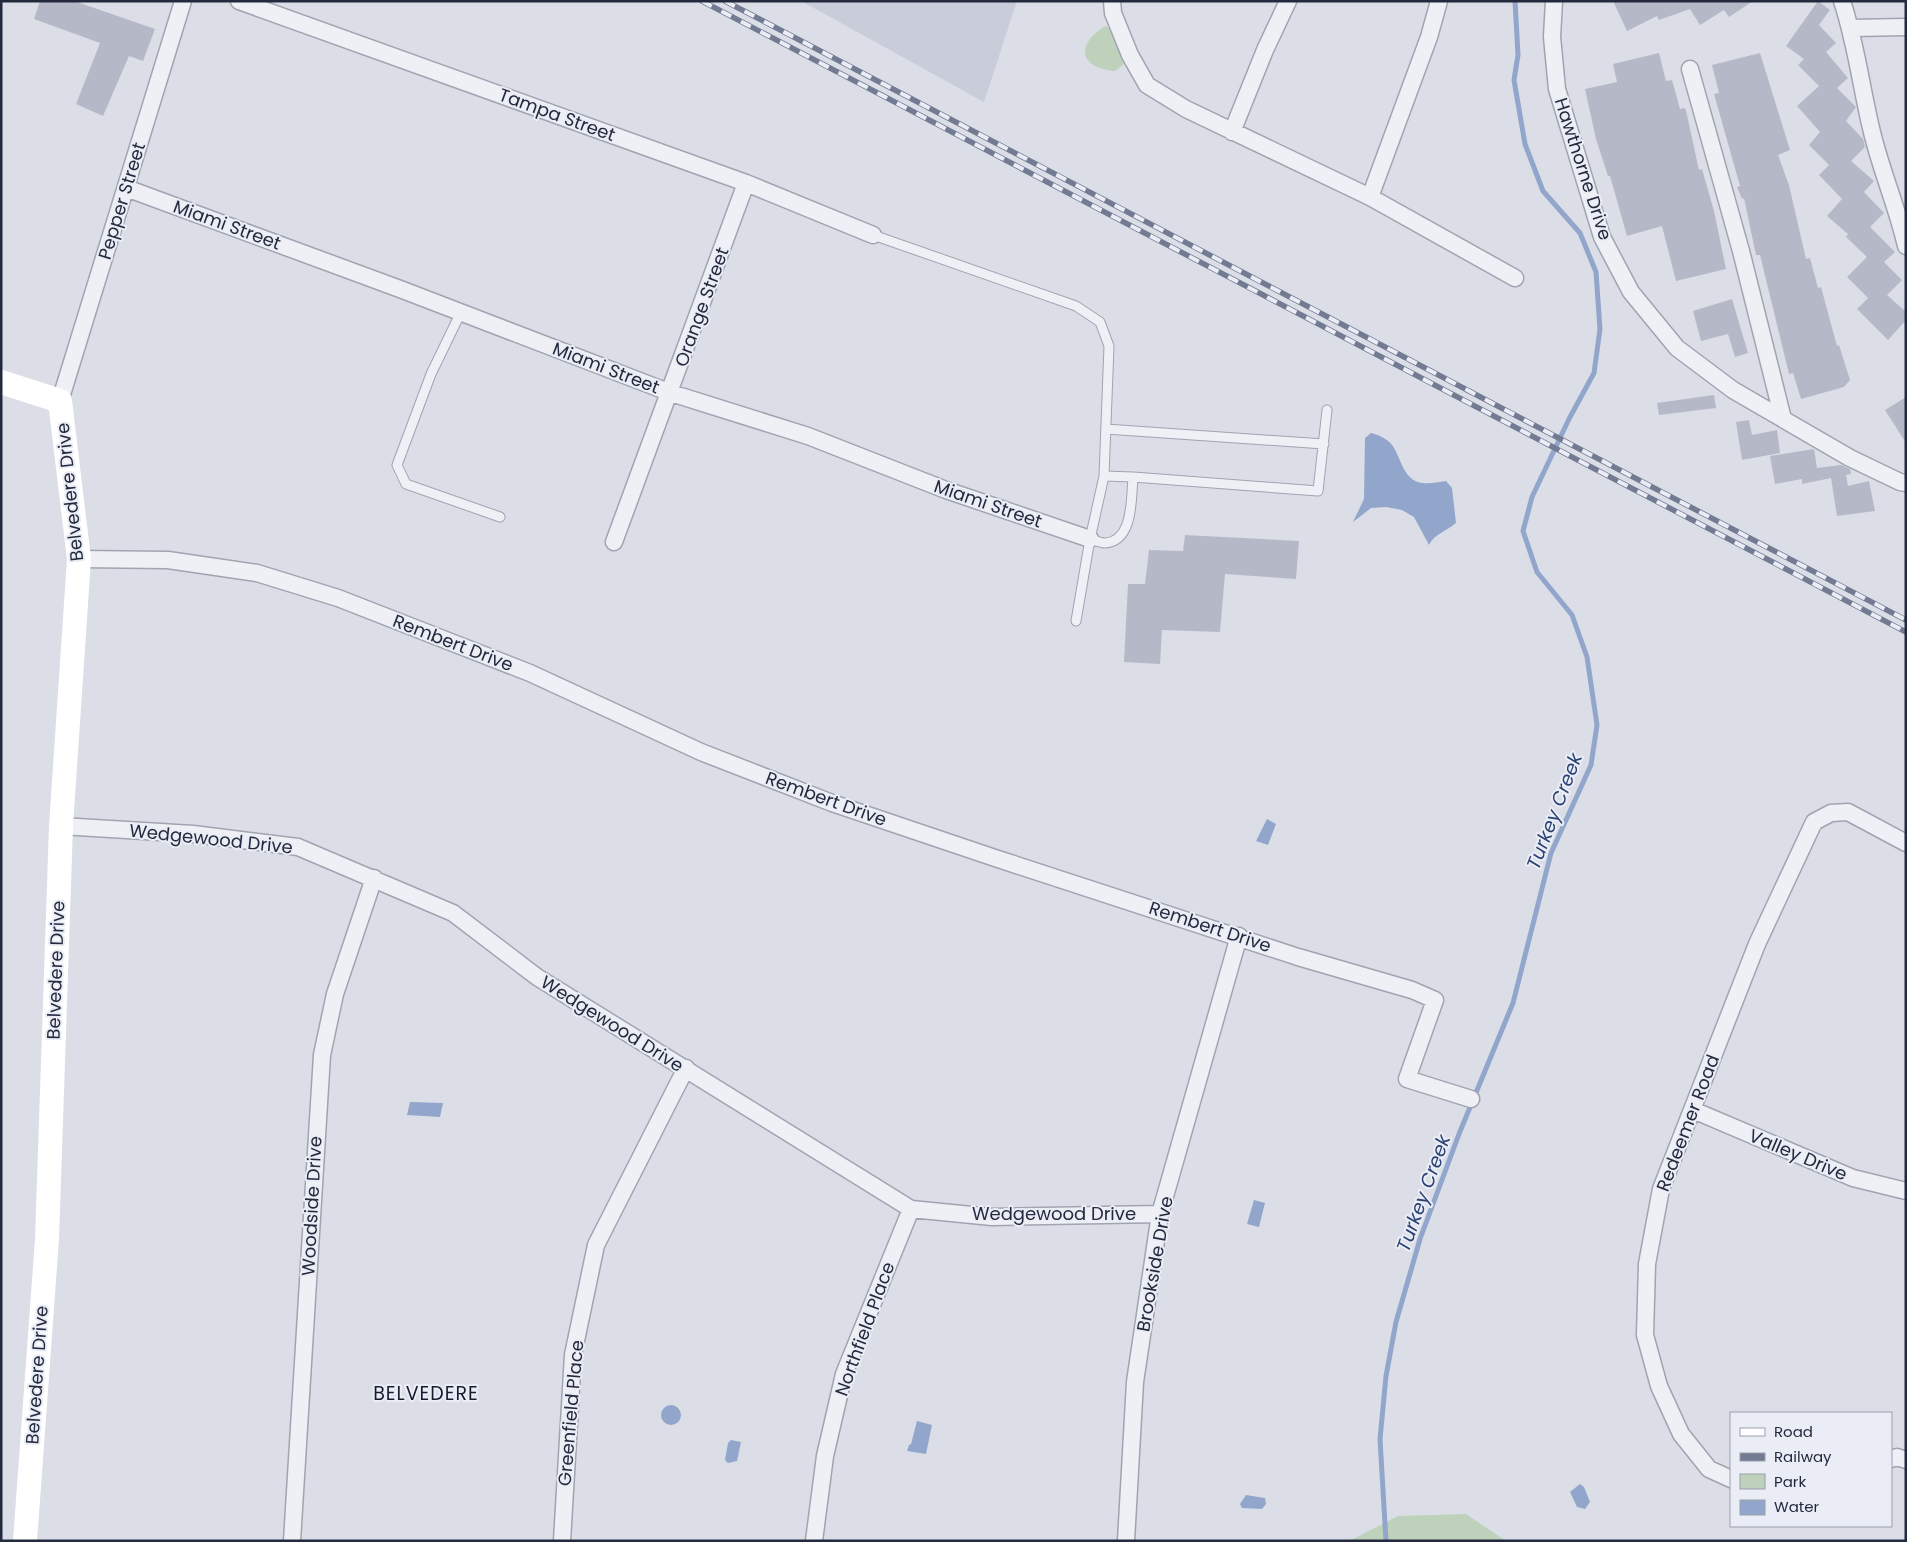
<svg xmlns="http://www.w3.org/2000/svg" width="1907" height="1542" font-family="Poppins,sans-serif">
  <rect width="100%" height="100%" fill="#dbdee7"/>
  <path fill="#c9cdd9" d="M801,1H1017L984,102Z"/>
  <path fill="#bed2bb" d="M1105,26L1110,28L1124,64L1115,71C1079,68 1075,45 1105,26Z
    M1466,1514L1506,1541H1349L1398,1516Z"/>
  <path fill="#92a6cb" d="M1371,433C1378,435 1387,438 1392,445C1401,456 1402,480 1422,483C1429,484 1439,482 1446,481L1452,488L1456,523C1447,531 1434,534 1429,545L1414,517L1402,510L1386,507L1371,508L1353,522L1364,499L1365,438Z
    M1267,819L1276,824L1268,845L1256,841Z
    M410,1102L443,1103L440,1117L407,1115Z
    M1254,1200L1265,1203L1259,1227L1247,1224Z
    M661 1415a10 10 0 1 1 20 0a10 10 0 1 1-20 0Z
    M917,1421L932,1425L926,1454L907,1451L909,1445L911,1444Z
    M731,1440L741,1442L737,1461L728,1463L725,1460L728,1443Z
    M1580,1484L1584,1487L1590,1502L1585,1509L1577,1507L1570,1492Z
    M1246,1495L1265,1498L1266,1504L1262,1509L1242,1508L1240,1504Z"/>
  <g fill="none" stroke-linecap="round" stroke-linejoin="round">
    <path stroke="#92a6cb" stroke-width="5" d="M1386,1541L1380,1439L1386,1376L1396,1322L1420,1239L1459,1134L1513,1003L1551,853L1591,765L1597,725L1587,657L1572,615L1537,572L1523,531L1532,497L1569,419L1594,373L1600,329L1596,272L1580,233L1543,191L1525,144L1514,80L1518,55L1515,1"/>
  </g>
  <path fill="#b5b9c7" d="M40,1H74L155,29L143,61L129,56L103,116L76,104L100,43L34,19Z
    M1613,1H1753L1729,17L1724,10L1700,25L1690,9L1659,20L1657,16L1627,31Z
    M1818,1L1830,10L1819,25L1836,43L1826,52L1848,78L1837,88L1856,107L1846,121L1863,139L1865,147L1851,161L1874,181L1864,192L1884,213L1870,227L1895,252L1884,262L1902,280L1887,295L1906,312V320L1888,340L1857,309L1868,298L1847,277L1867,257L1846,237L1848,234L1827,216L1842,199L1819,175L1829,165L1809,145L1820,132L1797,106L1819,86L1798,65L1804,59L1786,46Z
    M1659,53L1666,81L1672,80L1680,109L1685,108L1687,115L1699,170L1702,169L1714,211L1726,269L1676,281L1662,226L1627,236L1610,176H1608L1596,139L1585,89L1617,82L1613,64Z
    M1760,53L1790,150L1778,155L1789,185L1806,259L1810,258L1818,288L1821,287L1837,346L1839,345L1850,380L1844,387L1801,399L1793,373L1789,374L1760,255H1756L1744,198L1742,199L1737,187L1740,186L1714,94L1719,93L1712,65Z
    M1732,299L1748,353L1735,357L1728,334L1701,341L1693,311Z
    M1714,395L1716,408L1659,415L1657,403Z
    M1906,397V443L1885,410Z
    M1749,420L1752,435L1777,430L1780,453L1742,460L1736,422Z
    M1814,449L1817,468L1841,465L1850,469L1851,474L1846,475L1848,486L1869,481L1875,511L1837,516L1831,478L1802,484V479L1775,484L1770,456Z
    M1185,535L1299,541L1296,579L1225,574L1220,632L1162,630L1160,664L1124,662L1128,584H1145L1149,550L1183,551Z"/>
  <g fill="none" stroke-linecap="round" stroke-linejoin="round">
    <defs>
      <path id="lane" d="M873,235L1076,306L1100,322L1109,346L1104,476L1090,539L1076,621
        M461,312L431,374L397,465L406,484L500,517
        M1106,429L1324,444
        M1104,476L1133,477
        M1090,539C1094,540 1101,543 1105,543C1134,541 1131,497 1133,477L1318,491L1327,410"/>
      <path id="street" d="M239,1L746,183L873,235
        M1112,1L1113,13L1130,55L1147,85L1186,109L1370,197L1515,278
        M1554,1L1552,37L1557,89L1602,237L1631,292L1677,348L1733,390L1850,458L1900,482L1906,483
        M1842,1C1856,43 1861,86 1871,128C1880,168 1897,206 1906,246
        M1851,28L1906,27
        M1690,69L1741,251L1783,419
        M1232,132L1265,50L1288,1
        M126,188L400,289L671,393L808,436L946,490L1090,539
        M1370,197L1429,37L1439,1
        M60,401L183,1
        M614,542L746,183
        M79,559L168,560L257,573L338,598L530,673L701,752L832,803L998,859L1298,957L1412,990L1435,1000L1407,1079L1471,1099
        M61,826L193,834L298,847L453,913L537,977L911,1209L992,1217L1160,1214
        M1693,1110L1853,1178L1906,1191
        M1891,1459L1897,1457L1906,1460
        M1731,1479L1709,1469L1681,1434L1659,1386L1645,1335L1647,1264L1661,1189L1757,944L1814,822L1831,813L1848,812L1906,843
        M292,1541L322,1055L335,994L374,878
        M562,1541L573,1355L596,1245L686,1068
        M814,1541L825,1456L844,1374L911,1209
        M1126,1541L1135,1382L1160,1214L1239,936"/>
    </defs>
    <use href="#lane" stroke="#a0a4b1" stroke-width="11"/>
    <use href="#street" stroke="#a0a4b1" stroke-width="19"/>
    <use href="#lane" stroke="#eef0f5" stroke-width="9"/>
    <use href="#street" stroke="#eef0f5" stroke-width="16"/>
    <path stroke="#fff" stroke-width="24" d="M1,382L60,401L79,559L61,826L47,1239L25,1541"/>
    <defs>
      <path id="rail" d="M702,1L1906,632
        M725,1L1906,620"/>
    </defs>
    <use href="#rail" stroke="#737b92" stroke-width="5.5"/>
    <use href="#rail" stroke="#eaedf5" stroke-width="4" stroke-dasharray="11" stroke-linecap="butt"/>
  </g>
  <g text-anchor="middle" stroke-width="4" stroke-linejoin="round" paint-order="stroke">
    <g font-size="18" fill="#242a3e" stroke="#eaedf5">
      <text transform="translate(557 115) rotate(20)" y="6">Tampa Street</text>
      <text transform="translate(1583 169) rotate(72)" y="6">Hawthorne Drive</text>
      <text transform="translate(122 201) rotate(-73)" y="6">Pepper Street</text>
      <text transform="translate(227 225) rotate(20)" y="6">Miami Street</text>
      <text transform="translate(702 307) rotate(-70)" y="6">Orange Street</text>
      <text transform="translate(606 368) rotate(21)" y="6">Miami Street</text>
      <text transform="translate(70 492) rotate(-96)" y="6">Belvedere Drive</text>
      <text transform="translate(988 504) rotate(19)" y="6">Miami Street</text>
      <text transform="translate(453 643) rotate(21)" y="6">Rembert Drive</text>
      <text transform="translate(826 799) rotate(20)" y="6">Rembert Drive</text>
      <text transform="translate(211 839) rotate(6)" y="6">Wedgewood Drive</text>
      <text transform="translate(1210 927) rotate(18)" y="6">Rembert Drive</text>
      <text transform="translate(56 970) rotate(-88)" y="6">Belvedere Drive</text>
      <text transform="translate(612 1024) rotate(32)" y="6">Wedgewood Drive</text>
      <text transform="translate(1688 1123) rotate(-69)" y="6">Redeemer Road</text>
      <text transform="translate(1798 1155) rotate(23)" y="6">Valley Drive</text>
      <text transform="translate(312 1206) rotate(-87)" y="6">Woodside Drive</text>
      <text x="1054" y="1220">Wedgewood Drive</text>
      <text transform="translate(1155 1264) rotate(-80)" y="6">Brookside Drive</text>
      <text transform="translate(865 1329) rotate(-70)" y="6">Northfield Place</text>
      <text transform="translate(37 1375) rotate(-86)" y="6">Belvedere Drive</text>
      <text transform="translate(571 1413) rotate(-85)" y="6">Greenfield Place</text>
    </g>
    <g font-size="19" font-style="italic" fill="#2b4275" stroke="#eaedf5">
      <text transform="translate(1554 811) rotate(-69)" y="7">Turkey Creek</text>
      <text transform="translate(1423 1193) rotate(-70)" y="7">Turkey Creek</text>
    </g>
    <g font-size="19" letter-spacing="1" fill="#171b2f" stroke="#eaedf5">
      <text x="426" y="1400">BELVEDERE</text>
    </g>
  </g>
  <rect width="1907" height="1542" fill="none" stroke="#242a3e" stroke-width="5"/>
  <rect x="1730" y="1412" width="162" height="115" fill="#eaedf5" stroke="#9b9fac"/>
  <rect x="1740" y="1428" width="25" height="8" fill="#ffffff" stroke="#9b9fac"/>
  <text x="1774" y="1437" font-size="15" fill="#242a3e">Road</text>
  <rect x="1740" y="1453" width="25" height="8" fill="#737b92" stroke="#9b9fac"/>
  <text x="1774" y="1462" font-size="15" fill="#242a3e">Railway</text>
  <rect x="1740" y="1474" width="25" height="15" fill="#bed2bb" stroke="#9b9fac"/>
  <text x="1774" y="1487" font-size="15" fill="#242a3e">Park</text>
  <rect x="1740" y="1500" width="25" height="15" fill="#92a6cb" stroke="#9b9fac"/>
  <text x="1774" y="1512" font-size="15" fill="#242a3e">Water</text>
</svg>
